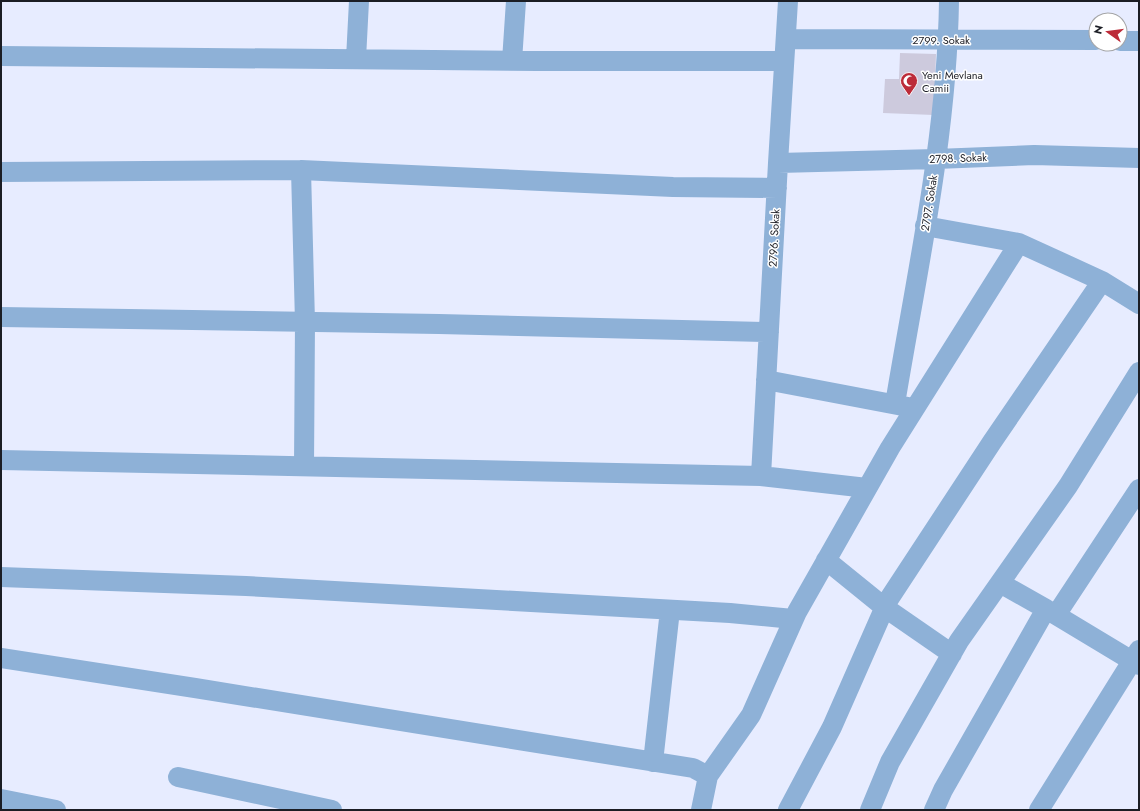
<svg xmlns="http://www.w3.org/2000/svg" width="1140" height="811" font-family="Jost,sans-serif">
  <rect width="100%" height="100%" fill="#e7ecff"/>
  <path fill="#cdcadd" d="M900,53L936,54L934,115L883,113L885,79H899Z"/>
  <g fill="none" stroke-linecap="round" stroke-linejoin="round">
    <path stroke="#8eb1d7" stroke-width="20" d="M786,39L1096,40
      M1120,41H1139
      M1,56L537,61H784
      M356,59L359,1
      M512,61L516,1
      M778,163L936,159L1034,155L1139,158
      M301,170L305,322L304,466
      M1,172L301,170L673,187L777,188
      M925,226L1019,243L1102,281L1139,304
      M1,317L439,324L769,332
      M766,380L908,407
      M895,404C917,271 947,137 949,1
      M1,460L761,476L867,488
      M761,476L778,163L788,1
      M826,560L884,607L952,654
      M1,577L246,586L730,613L793,619
      M1000,583L1046,609L1139,665
      M1056,615L1139,489
      M1,658L195,688L693,768L708,776
      M653,762L670,610
      M178,777L332,810
      M1,799L56,810
      M701,810L708,776L751,715L797,612L890,448L1019,243
      M788,810L832,727L887,602L992,442L1102,281
      M870,810L890,762L959,641L1068,486L1139,372
      M934,810L943,790L1046,609
      M1039,810L1139,650"/>
  </g>
  <defs>
    <symbol id="mosque-pin" viewBox="-11 -11 22 30"><path d="M0 17L-7.5 6A9.5 9.5 0 1 1 7.5 6Z" fill="#bc2b39" stroke="#fff"/><path d="M3.5-4.9A6 6 0 1 0 3.5 4.9A5 5 0 1 1 3.5-4.9Z" fill="#fff"/></symbol>
  </defs>
  <g fill-rule="evenodd">
    <use href="#mosque-pin" x="899" y="71" width="20" height="27"/>
  </g>
  <g text-anchor="middle" stroke-width="3" stroke-linejoin="round" paint-order="stroke">
    <g font-size="11" fill="#1b1d24" stroke="#fff">
      <text x="941" y="44">2799. Sokak</text>
      <text transform="translate(958 158) rotate(-2)" y="4">2798. Sokak</text>
      <text transform="translate(929 203) rotate(-81)" y="4">2797. Sokak</text>
      <text transform="translate(774 238) rotate(-87)" y="4">2796. Sokak</text>
    </g>
    <g font-size="11" fill="#1b1d24" stroke="#fff" text-anchor="start">
      <text x="922" y="79">Yeni Mevlana<tspan x="922" dy="13">Camii</tspan></text>
    </g>
  </g>
  <rect width="1140" height="811" fill="none" stroke="#1b1d24" stroke-width="4"/>
  <g transform="translate(1108 32) rotate(284)"><circle r="19" fill="#ffffff" stroke="#a4a5a7"/>
  <path d="M0-3L7 15L0 10L-7 15Z" fill="#bc2b39"/>
  <text y="-6" font-size="11" font-weight="bold" text-anchor="middle" fill="#1b1d24">N</text>
  </g>
</svg>
